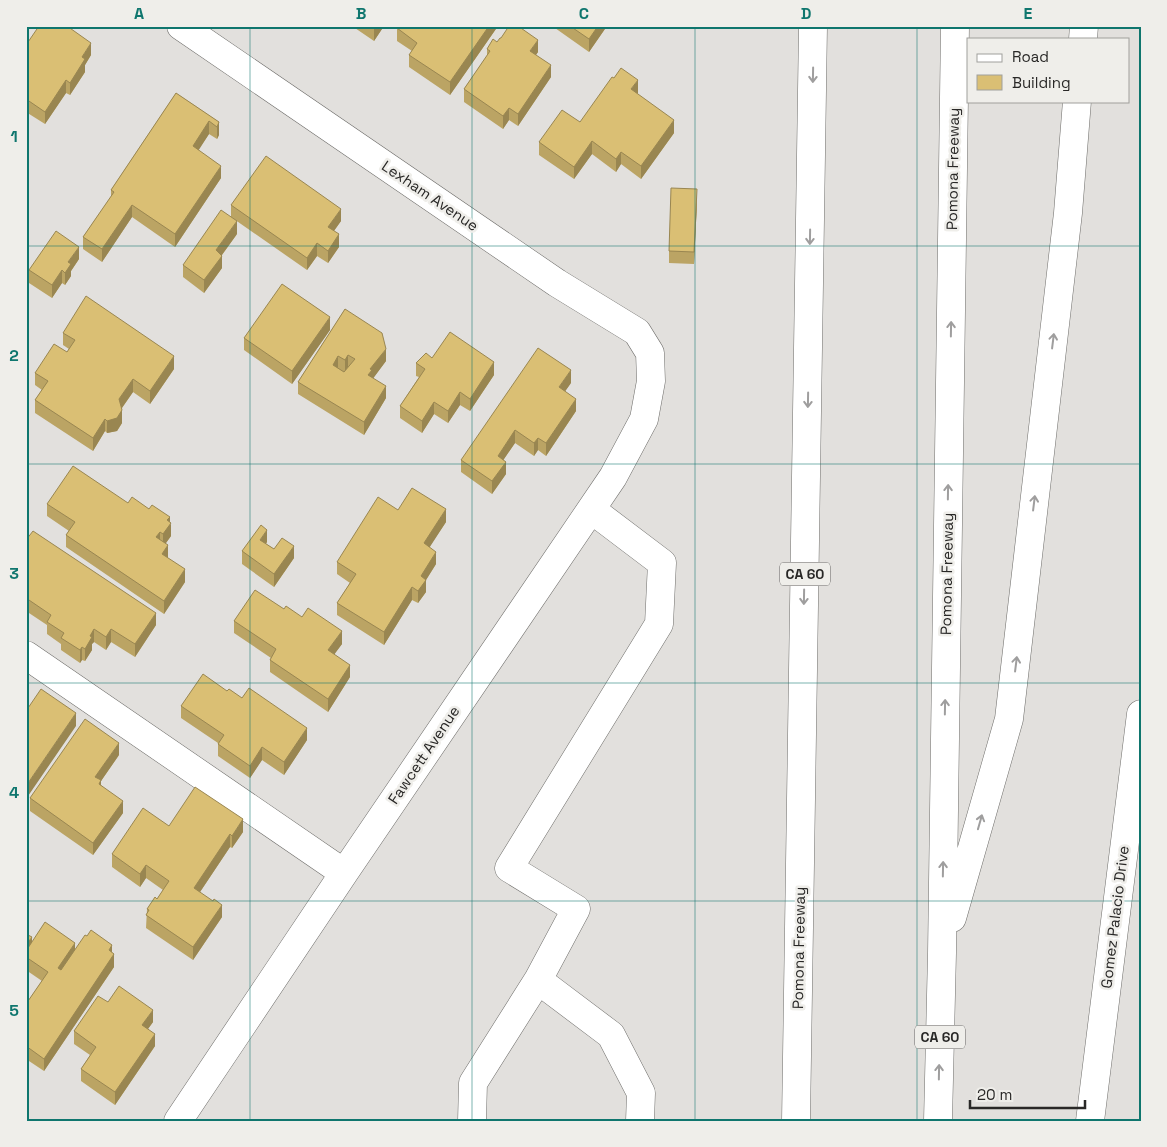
<svg xmlns="http://www.w3.org/2000/svg" width="1167" height="1147" font-family="'Space Grotesk',sans-serif">
  <rect width="100%" height="100%" fill="#e2e0dd"/>
  <g fill="none" stroke-linecap="round" stroke-linejoin="round">
    <defs>
      <path id="minor" d="M592,510L662,563L659,624L509,868L576,909L538,980L611,1035L641,1093L640,1121
        M26,655L344,873
        M178,1121L344,873L613,477L644,419L651,381L650,353L637,332L557,283L181,26
        M472,1121L473,1083L538,980
        M1090,1121L1141,714"/>
      <path id="highway" d="M1083,39L1084,26
        M952,918L1009,719L1068,213L1077,101
        M796,1121L813,26
        M938,1121L942,953L955,26"/>
    </defs>
    <use href="#minor" stroke="#6f6e6b" stroke-width="29"/>
    <use href="#highway" stroke="#6f6e6b" stroke-width="29"/>
    <use href="#minor" stroke="#fff" stroke-width="28"/>
    <use href="#highway" stroke="#fff" stroke-width="28"/>
  </g>
  <path fill="#bba464" d="M352,26H384L374,41Z
    M398,26H498L450,95L409,67V55L412,51L397,41V28Z
    M555,26H607L589,52L555,28Z
    M497,42L538,52L536,55L551,77L518,126L509,120L503,129L464,102V89L487,56V49Z
    M26,45L91,55L85,65V72L70,95L66,93L45,124L26,112Z
    M176,93L219,122V135L217,139L209,134L198,150L221,178L175,247L132,217L102,262L83,249V237L111,197V190Z
    M638,93L637,94L674,133L641,179L621,164L616,172L592,154L574,179L539,155V142Z
    M697,202L694,264L669,263V251Z
    M231,205L341,221L334,231L339,247L328,263L317,256L307,270L231,217Z
    M237,234L222,255V268L204,293L183,277V265Z
    M79,259L71,271V276L65,285L62,283L52,298L29,283V270Z
    M345,309L386,361L373,378L386,398L364,435L298,394V382Z
    M330,330L292,384L244,350V338Z
    M63,333L174,369L150,404L133,392L122,408V423L117,431L107,433L105,431L93,451L35,413V400L42,390L35,385V373L67,352L69,349L63,345Z
    M432,358L494,375L470,411L460,405L448,423L434,414L422,433L400,418V406L419,377L416,376V363Z
    M571,383L565,391L576,411L546,456L538,450L534,456L515,443L503,460L506,474L492,494L461,472V460Z
    M128,503L149,509L170,522L171,536L166,543L168,558L185,582L164,614L66,547V535L69,531L47,516V504Z
    M398,510L446,522L429,547L436,564L426,580V592L418,603L412,600L384,645L337,615V603L350,583L337,574V562Z
    M26,540L156,625L135,657L111,642L106,650L94,642L92,644V650L85,661L82,660L80,663L61,650V644L47,634V625L26,611Z
    M267,542L266,544L274,549L294,558L274,587L242,564V551Z
    M284,609L342,644L334,654L350,677L328,712L270,672V660L271,658L234,633V621Z
    M227,691L307,740L284,775L262,760L250,778L218,756V743L181,718V706Z
    M119,755L101,781V785L123,813L93,855L30,811V798Z
    M169,826L243,832L232,848L230,847L200,892L222,917L193,960L146,928L147,909L157,899L163,890L146,878L140,887L112,867V854Z
    M26,934L32,943L75,950L112,953L114,967L44,1071L26,1059V1004L42,981L26,970Z
    M108,1002L153,1022L148,1029L155,1046L115,1105L81,1081V1069L90,1055L74,1044V1031Z"/>
  <path fill="#998651" d="M376,26H384L374,41V29Z
    M489,26H498L450,95V82Z
    M598,26H607L589,52V39Z
    M538,40V52L530,63V51Z
    M91,43V55L85,65V72L70,95V83L82,57Z
    M551,65V77L518,126V114Z
    M66,80V93L45,124V112Z
    M638,80V93L631,102V89Z
    M509,108V120L503,129V116Z
    M674,120V133L641,179V166Z
    M209,121V134L193,159V146Z
    M219,122V135L217,139V127Z
    M592,141V154L574,179V167Z
    M621,152V164L616,172V159Z
    M221,166V178L175,247V234Z
    M697,189V202L694,264V252Z
    M132,205V217L102,262V249Z
    M341,209V221L328,239V227Z
    M237,221V234L216,263V250Z
    M339,234V247L328,263V251Z
    M317,243V256L307,270V258Z
    M79,247V259L71,271V276L65,285V273L68,262Z
    M222,256V268L204,293V280Z
    M62,270V283L52,298V285Z
    M330,317V330L292,384V371Z
    M386,349V361L372,380L368,375L370,369Z
    M348,355V367L345,373V360Z
    M174,356V369L150,404V391Z
    M338,356V369L333,365Z
    M494,362V375L470,411V399Z
    M571,370V383L559,400V387Z
    M133,379V392L119,412V399Z
    M386,386V398L364,435V422Z
    M460,392V405L448,423V411Z
    M576,399V411L546,456V443Z
    M434,402V414L422,433V421Z
    M122,410V423L117,431L107,433V421Z
    M105,419V431L93,451V438Z
    M515,430V443L498,468V456Z
    M538,438V450L534,456V443Z
    M506,462V474L492,494V481Z
    M446,509V522L424,556V543Z
    M170,517V525L171,523V536L163,547V534L167,520Z
    M267,530V542L260,552V540Z
    M160,532V544L156,537Z
    M168,545V558L162,554Z
    M294,546V558L274,587V574Z
    M436,552V564L426,580V592L418,603V591L421,576Z
    M185,569V582L164,614V601Z
    M412,587V600L384,645V632Z
    M156,613V625L135,657V644Z
    M94,629V642L92,644V650L85,661V649L90,636Z
    M111,629V642L106,650V637Z
    M342,631V644L328,663V650Z
    M82,647V660L80,663V650Z
    M350,665V677L328,712V699Z
    M76,713V726L26,799V786Z
    M307,728V740L284,775V762Z
    M119,743V755L101,781V793L95,777Z
    M262,747V760L250,778V766Z
    M123,801V813L93,855V843Z
    M243,819V832L232,848V836Z
    M230,834V847L194,901V888Z
    M146,865V878L140,887V874Z
    M222,905V917L193,960V947Z
    M32,937V950L26,957V945Z
    M75,943V955L58,980V968Z
    M112,945V957L114,954V967L44,1071V1059Z
    M153,1010V1022L142,1037V1025Z
    M155,1034V1046L115,1105V1092Z"/>
  <path fill="#dabf74" stroke="#998651" fill-rule="evenodd" d="M39,26H67L91,43L82,57L85,59L70,83L66,80L45,112L26,99V45Z
    M398,26H489L450,82L409,55L417,43L397,28Z
    M509,26H518L538,40L530,51L551,65L518,114L509,108L503,116L464,89L490,51L487,49L493,39L497,42L500,38H501Z
    M570,26H598L589,39Z
    M621,68L638,80L631,89L674,120L641,166L621,152L616,159L592,141L574,167L539,142L562,110L580,122L612,77L614,78Z
    M176,93L219,122L217,127L209,121L193,146L221,166L175,234L132,205L102,249L83,237L114,192L111,190Z
    M266,156L341,209L328,227L339,234L328,251L317,243L307,258L231,205Z
    M671,188L697,189L694,252L669,251Z
    M221,210L237,221L216,250L222,256L204,280L183,265Z
    M56,231L79,247L68,262L71,264L65,273L62,270L52,285L29,270Z
    M282,284L330,317L292,371L244,338Z
    M86,296L174,356L150,391L133,379L119,399L122,410L117,418L107,421L105,419L93,438L35,400L48,381L35,373L54,344L67,352L75,340L63,333Z
    M345,309L382,333L386,349L370,369L372,370L368,375L386,386L364,422L298,382ZM348,355L355,359L344,372L333,365L338,356L345,360Z
    M450,332L494,362L470,399L460,392L448,411L434,402L422,421L400,406L425,369L416,363L426,353L432,358Z
    M538,348L571,370L559,387L576,399L546,443L538,438L534,443L515,430L498,456L506,462L492,481L461,460Z
    M73,466L128,503L132,497L149,509L152,505L170,517L167,520L171,523L163,534L160,532L156,537L168,545L162,554L185,569L164,601L66,535L75,522L47,504Z
    M412,488L446,509L424,543L436,552L421,576L426,580L418,591L412,587L384,632L337,603L356,574L337,562L378,497L398,510Z
    M261,525L267,530L260,540L274,549L282,538L294,546L274,574L242,551Z
    M33,531L156,613L135,644L111,629L106,637L94,629L90,636L92,637L85,649L82,647L80,650L61,638L64,633L47,622L51,615L26,598V540Z
    M255,590L284,609L286,606L302,617L308,608L342,631L328,650L350,665L328,699L270,660L276,649L234,621Z
    M203,674L227,691L229,689L242,698L249,688L307,728L284,762L262,747L250,766L218,744L224,735L181,706Z
    M41,689L76,713L26,786V711Z
    M85,719L119,743L95,777L101,780L99,784L123,801L93,843L30,798Z
    M195,787L243,819L232,836L230,834L194,888L213,901L214,899L222,905L193,947L146,915L149,910L147,909L155,897L157,899L169,881L146,865L140,874L112,854L143,808L169,826Z
    M45,922L75,943L58,968L61,970L85,935L87,936L91,930L112,945L109,950L114,954L44,1059L26,1046V1004L48,972L26,957V951Z
    M26,934L32,937L26,945Z
    M119,986L153,1010L142,1025L155,1034L115,1092L81,1069L96,1047L74,1031L98,996L108,1002Z"/>
  <defs><path id="oneway-shaft" d="M-6 0H5M1.5-3L5.5 0L1.5 3" fill="none" stroke-width="1.6" stroke-linecap="round" stroke-linejoin="round" transform="scale(1.25)"/></defs>
  <g stroke="#9f9e9e">
    <use href="#oneway-shaft" transform="translate(813 75) rotate(91)"/>
    <use href="#oneway-shaft" transform="translate(810 237) rotate(91)"/>
    <use href="#oneway-shaft" transform="translate(951 329) rotate(-89)"/>
    <use href="#oneway-shaft" transform="translate(1053 341) rotate(-83)"/>
    <use href="#oneway-shaft" transform="translate(808 400) rotate(91)"/>
    <use href="#oneway-shaft" transform="translate(948 492) rotate(-89)"/>
    <use href="#oneway-shaft" transform="translate(1034 503) rotate(-83)"/>
    <use href="#oneway-shaft" transform="translate(804 597) rotate(91)"/>
    <use href="#oneway-shaft" transform="translate(1016 664) rotate(-83)"/>
    <use href="#oneway-shaft" transform="translate(945 707) rotate(-89)"/>
    <use href="#oneway-shaft" transform="translate(980 822) rotate(-74)"/>
    <use href="#oneway-shaft" transform="translate(943 869) rotate(-89)"/>
    <use href="#oneway-shaft" transform="translate(939 1072) rotate(-89)"/>
  </g>
  <path fill="none" stroke="#0f766e" stroke-width="1" stroke-opacity="0.55" d="M250,26V1121M472,26V1121M695,26V1121M917,26V1121M26,246H1141M26,464H1141M26,683H1141M26,901H1141"/>
  <g text-anchor="middle" stroke-width="5" stroke-linejoin="round" paint-order="stroke">
    <g fill="#efeeea" stroke="#646362" stroke-width="1">
      <rect x="780" y="562.5" width="50" height="23" rx="4"/>
      <rect x="915" y="1025.5" width="50" height="23" rx="4"/>
    </g>
    <g font-size="14" font-weight="bold" fill="#292827">
      <text x="805" y="579">CA 60</text>
      <text x="940" y="1042">CA 60</text>
    </g>
    <g font-size="15" fill="#292827" stroke="#efeeea">
      <text transform="translate(953 169) rotate(-89)" y="5">Pomona Freeway</text>
      <text transform="translate(430 196) rotate(34)" y="5">Lexham Avenue</text>
      <text transform="translate(947 574) rotate(-89)" y="5">Pomona Freeway</text>
      <text transform="translate(424 755) rotate(-56)" y="5">Fawcett Avenue</text>
      <text transform="translate(1115 917) rotate(-83)" y="5">Gomez Palacio Drive</text>
      <text transform="translate(799 948) rotate(-89)" y="5">Pomona Freeway</text>
    </g>
  </g>
  <rect width="1167" height="1147" fill="none" stroke="#efeeea" stroke-width="55"/>
  <rect x="967" y="38" width="162" height="65" fill="#efeeea" stroke="#a09f9c"/>
  <rect x="977" y="54" width="25" height="8" fill="#ffffff" stroke="#a09f9c"/>
  <text x="1012" y="62" font-size="15" fill="#292827">Road</text>
  <rect x="977" y="75" width="25" height="15" fill="#dabf74" stroke="#a09f9c"/>
  <text x="1012" y="88" font-size="15" fill="#292827">Building</text>
  <path d="M970 1100v8h115v-8" fill="none" stroke="#292827" stroke-width="2.5"/>
  <text x="977" y="1100" font-size="15" fill="#292827" stroke="#efeeea" stroke-width="4" paint-order="stroke">20 m</text>
  <rect x="28" y="28" width="1112" height="1092" fill="none" stroke="#0f766e" stroke-width="2"/>
  <g font-size="16" text-anchor="middle" font-weight="bold" fill="#0f766e">
    <text x="139" y="19">A</text>
    <text x="361" y="19">B</text>
    <text x="584" y="19">C</text>
    <text x="806" y="19">D</text>
    <text x="1028" y="19">E</text>
    <text x="14" y="142">1</text>
    <text x="14" y="361">2</text>
    <text x="14" y="579">3</text>
    <text x="14" y="798">4</text>
    <text x="14" y="1016">5</text>
  </g>
</svg>
